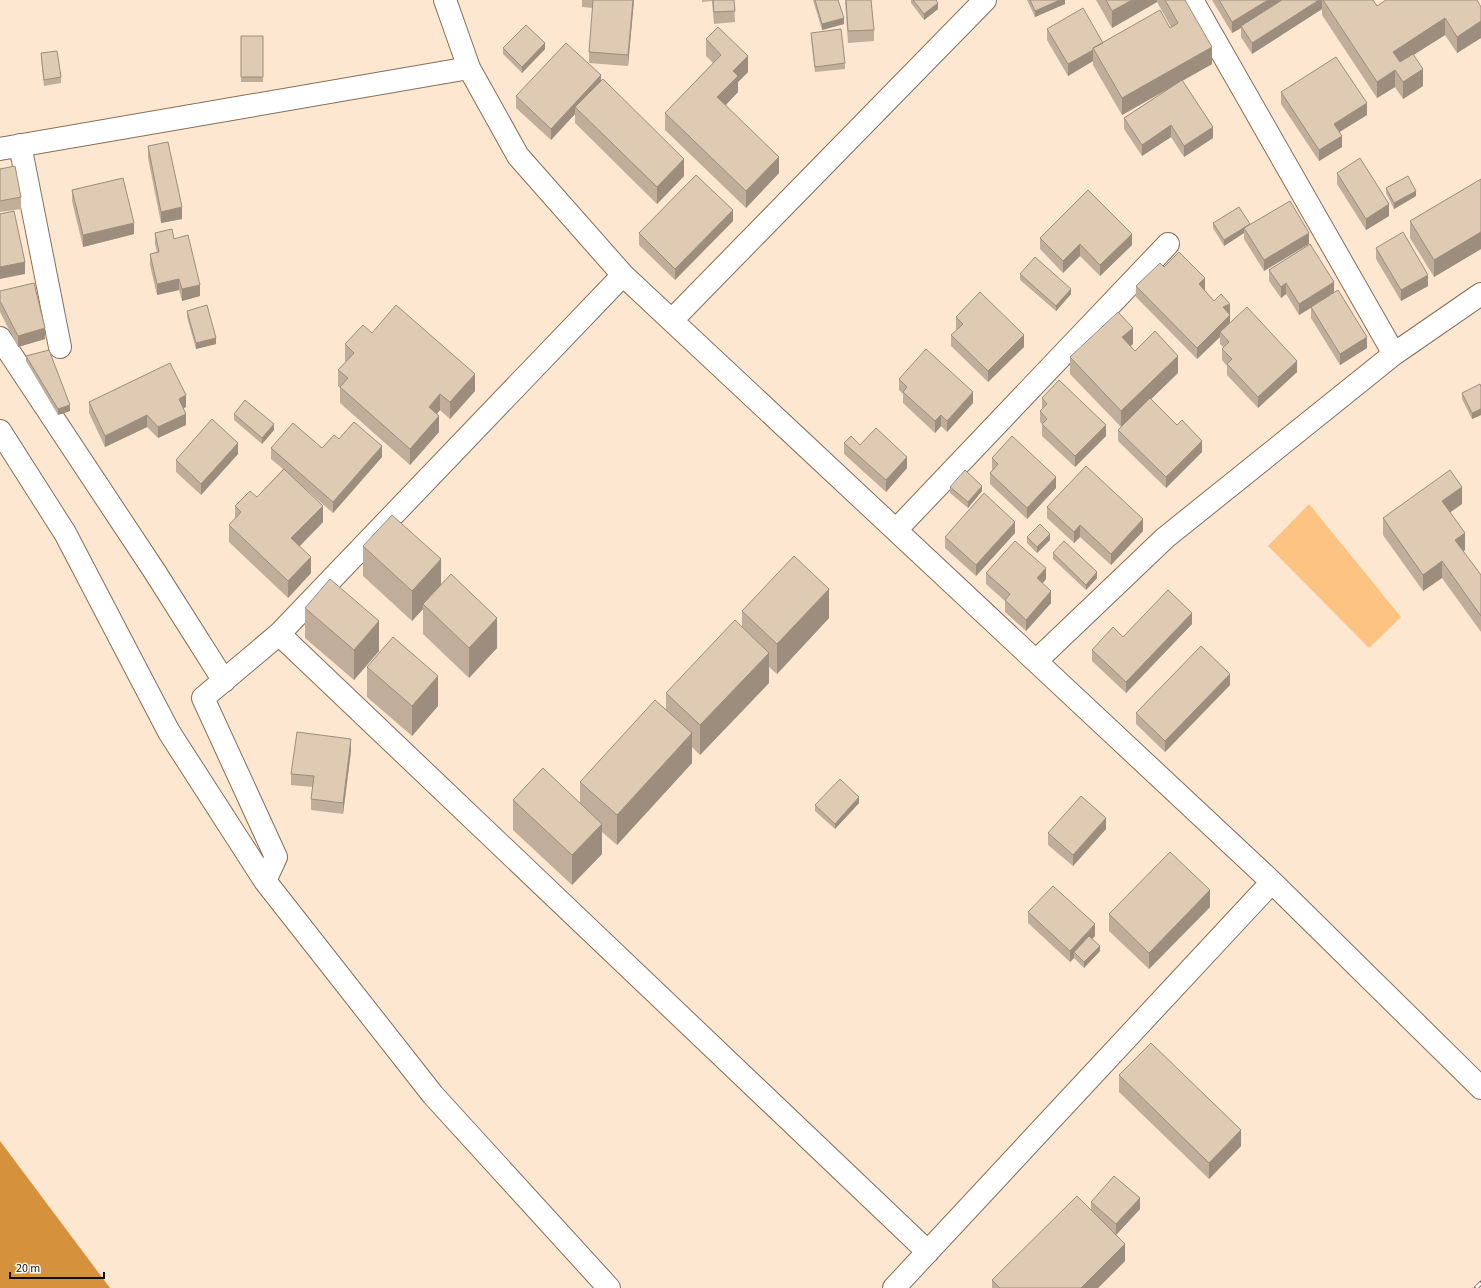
<svg xmlns="http://www.w3.org/2000/svg" width="1481" height="1288" font-family="'Source Sans 3',sans-serif">
  <rect width="100%" height="100%" fill="#fee7d0"/>
  <path fill="#fcc383" d="M1309,504L1401,617L1369,648L1268,546Z"/>
  <path fill="#d5913c" d="M0,1141L110,1288H0Z"/>
  <g fill="none" stroke-linecap="round" stroke-linejoin="round">
    <defs>
      <path id="minor" d="M445,0L469,68L518,156L623,275L1272,882L1481,1088
        M1192,0L1394,354
        M20,145L60,347
        M0,149L469,68
        M672,320L985,0
        M0,338L155,572L224,681
        M0,431L65,533L169,732L265,881L433,1095L609,1288
        M896,530L1168,244
        M279,634L928,1252
        M1036,661L1165,538L1394,354L1481,294
        M265,881L276,857L203,698L279,634L623,275
        M894,1288L1272,882"/>
    </defs>
    <use href="#minor" stroke="#836f5a" stroke-width="24"/>
    <use href="#minor" stroke="#fff" stroke-width="22"/>
    <defs>
      <path id="rail" d="M1476,1288L1481,1283"/>
    </defs>
    <use href="#rail" stroke="#706255" stroke-width="4.5"/>
    <use href="#rail" stroke="#fcf8f3" stroke-width="3" stroke-dasharray="9" stroke-linecap="butt"/>
  </g>
  <path fill="#c0ae9a" d="M582,0H634L628,66L589,63V52L593,8L582,7Z
    M702,0H734L735,22L714,24L712,1L702,2Z
    M813,0H838L844,24L822,30Z
    M845,0H871L874,30V41L848,43Z
    M911,0H936L938,9L924,20L911,3Z
    M1027,0H1065V4L1035,17Z
    M1096,0H1185L1212,64L1182,81L1213,138L1184,157L1171,137L1142,156L1124,129V118L1174,85L1122,115L1093,65V61L1068,76L1047,40V29L1103,43L1171,27L1157,2L1112,28Z
    M1212,0H1373L1377,6L1481,7V38L1457,53L1445,35L1413,55L1423,86L1403,99L1395,87L1377,98L1322,15V9L1252,54L1241,37V28L1232,33Z
    M811,33L845,63V69L815,72L811,38Z
    M241,36H263V82H241Z
    M706,39L748,72L738,82V92L726,105L779,173L746,208L665,130V113L713,63L706,56Z
    M503,48L545,49L522,73L503,54Z
    M41,53L61,77V83L44,86L41,59Z
    M601,81L684,176L657,204L575,123V114L551,140L516,108V96Z
    M1281,92L1367,115L1340,132L1342,147L1319,161L1281,104Z
    M148,146L182,219L161,223L148,158Z
    M0,169L21,197V209L0,212Z
    M1337,173L1389,216L1366,230L1337,184Z
    M1481,179V249L1434,277L1410,238V221Z
    M1386,188L1416,196L1394,209L1386,193Z
    M72,190L134,234L83,247L72,201Z
    M1290,201L1264,271L1244,239V233L1224,246L1213,228V223L1250,225Z
    M733,221L675,280L639,245V233Z
    M155,233L174,239L200,296L182,301L179,290L157,295L150,265V254L157,252L155,244Z
    M1040,238L1132,245L1100,276L1080,256L1063,273L1040,249Z
    M1376,248L1428,286L1401,301L1376,259Z
    M1164,267L1205,290L1214,301L1230,304V322L1297,372L1258,408L1227,375V366L1222,360V349L1223,347L1220,344V337L1197,359L1136,297V286Z
    M1269,270L1334,293L1367,348L1340,365L1311,318V308L1299,315L1286,294L1281,298L1269,281Z
    M1020,274L1071,294L1056,311L1020,280Z
    M0,291L45,339L18,347L0,312Z
    M187,311L216,344L196,349L187,317Z
    M956,317L1024,347L988,382L951,346V335L957,330L956,329Z
    M372,333L475,391L450,419L440,410L437,414L439,432L410,465L340,403V388L338,386V370L346,362L345,361V344Z
    M1133,344L1130,346L1135,351L1178,373L1151,399L1202,452L1166,488L1118,441V430L1121,427L1070,374V357Z
    M26,356L70,411L58,415L26,361Z
    M899,379L973,403L947,432L941,426L935,433L903,403V394L899,390Z
    M1481,387V415L1472,419L1462,399V393Z
    M1042,398L1106,436L1075,467L1042,436V424L1040,422V411L1042,409Z
    M89,402L186,407L183,408L186,425L158,438L147,427L105,447L89,413Z
    M234,414L274,430L262,444L234,420Z
    M339,439L382,457L333,513L302,486L323,522L300,546L311,573L288,598L229,542V525L235,519V506L257,497L283,469L271,459V448H322Z
    M844,443L860,445L907,468L886,492L844,454Z
    M238,454L201,495L176,472V460Z
    M992,458L1056,488L1027,519L990,484V473L992,470Z
    M950,487L982,491L968,508L950,493Z
    M1462,504L1450,512L1465,550L1463,551L1481,575V632L1442,578L1423,591L1383,535V518Z
    M1047,507L1143,531L1111,565L1080,537L1074,543L1047,518Z
    M1015,533L976,576L945,548V537Z
    M1027,537L1050,540L1037,553L1027,543Z
    M363,546L441,585L497,648L469,678L423,634V609L412,621L363,576Z
    M1053,553L1097,578L1086,590L1053,559Z
    M986,573L1046,579L1042,584L1051,603L1026,631L1005,612V601L986,584Z
    M305,608L379,651L354,680L305,638Z
    M742,611L829,618L777,674L769,667V683L700,755L692,747V763L617,845L602,832V854L572,885L513,830V800L580,804V782L666,710V693L742,627Z
    M1192,624L1126,693L1092,661V650L1123,637Z
    M367,667L438,706L412,736L367,697Z
    M1230,685L1165,752L1136,724V713Z
    M351,751L343,814L311,810V799L313,787L291,785V774Z
    M859,803L835,829L815,811V805Z
    M1106,829L1073,866L1048,845V833Z
    M1210,907L1149,969L1109,931V914Z
    M1028,912L1095,936L1092,939L1100,951L1084,968L1074,958L1070,962L1028,923Z
    M1119,1075L1241,1146L1209,1179L1119,1092Z
    M1091,1202L1140,1209L1116,1235L1125,1261L1098,1288H992V1280L1091,1210Z"/>
  <path fill="#9c8d7d" d="M633,0H634L628,66V55Z
    M1060,0H1065V4L1035,17V11Z
    M1132,0H1157V2L1112,28V11Z
    M1268,0H1287L1241,26V28L1232,33V22Z
    M1319,0H1322V9L1252,54V43Z
    M938,3V9L924,20V14Z
    M844,18V24L822,30V24Z
    M1445,18V35L1393,68V52Z
    M1481,21V38L1457,53V37Z
    M545,43V49L522,73V67Z
    M1212,47V64L1122,115V98Z
    M1093,50V61L1068,76V64Z
    M748,56V72L738,82V92L717,114V97L733,71Z
    M1423,69V86L1403,99V82Z
    M1395,70V87L1377,98V82Z
    M601,75V86L575,107V114L551,140V129Z
    M1367,103V115L1334,135V124Z
    M1171,125V137L1142,156V145Z
    M1213,127V138L1184,157V146Z
    M1342,136V147L1319,161V150Z
    M779,157V173L746,208V191Z
    M684,159V176L657,204V187Z
    M1416,191V196L1394,209V203Z
    M1389,204V216L1366,230V219Z
    M182,207V219L161,223V212Z
    M733,210V221L675,280V269Z
    M134,223V234L83,247V235Z
    M1250,224L1244,228V233L1224,246V240Z
    M1481,232V249L1434,277V260Z
    M1309,233V244L1264,271V260Z
    M1132,234V245L1100,276V265Z
    M1080,244V256L1063,273V261Z
    M25,262V274L0,279V267Z
    M1428,275V286L1401,301V290Z
    M1205,278V290L1199,295V284Z
    M179,279V290L157,295V284Z
    M1334,282V293L1299,315V304Z
    M1286,283V294L1281,298V287Z
    M200,285V296L182,301V289Z
    M1071,289V294L1056,311V306Z
    M1230,304V315L1223,307Z
    M1230,315V326L1220,332V337L1197,359V348Z
    M45,328V339L18,347V336Z
    M1133,328V344L1122,354V337Z
    M1024,335V347L988,382V371Z
    M1367,337V348L1340,365V354Z
    M216,338V344L196,349V343Z
    M1178,356V373L1121,428V411Z
    M1297,361V372L1258,408V397Z
    M475,374V391L450,419V402Z
    M973,392V403L947,432V421Z
    M440,394V410L429,423V407Z
    M186,395V407L179,410V399Z
    M70,405V411L58,415V409Z
    M1481,409V415L1472,419V413Z
    M186,414V425L158,438V427Z
    M147,415V427L105,447V436Z
    M941,415V426L935,433V421Z
    M439,416V432L410,465V449Z
    M274,424V430L262,444V438Z
    M1106,425V436L1075,467V456Z
    M1202,441V452L1166,488V477Z
    M238,443V454L201,495V484Z
    M382,446V457L333,513V502Z
    M907,457V468L886,492V480Z
    M1056,477V488L1027,519V508Z
    M982,486V491L968,508V502Z
    M1462,487V504L1442,518V501Z
    M323,506V522L291,555V538Z
    M1143,519V531L1111,565V554Z
    M1015,522V533L976,576V565Z
    M1080,525V537L1074,543V532Z
    M1465,533V550L1455,557V540Z
    M1050,534V540L1037,553V547Z
    M311,557V573L288,598V581Z
    M441,559V589L423,604V609L412,621V591Z
    M1442,561V578L1423,591V575Z
    M1046,568V579L1037,590V578Z
    M1097,572V578L1086,590V585Z
    M829,589V618L777,674V644Z
    M1051,591V603L1026,631V620Z
    M1192,613V624L1126,693V682Z
    M497,618V648L469,678V648Z
    M379,621V651L354,680V650Z
    M769,653V683L700,755V725Z
    M1230,674V685L1165,752V741Z
    M438,676V706L412,736V706Z
    M692,733V763L617,845V815Z
    M351,739V751L343,814V803Z
    M859,797V803L835,829V824Z
    M1106,818V829L1073,866V855Z
    M602,824V854L572,885V855Z
    M1210,890V907L1149,969V953Z
    M1095,924V936L1077,955L1074,952V958L1070,962V951Z
    M1100,946V951L1084,968V962Z
    M1241,1130V1146L1209,1179V1163Z
    M1140,1198V1209L1116,1235V1224Z
    M1125,1244V1261L1098,1288H1081Z"/>
  <path fill="#dfcab3" stroke="#9c8d7d" d="M593,0H633L628,55L589,52Z
    M713,0H734L735,11L714,12Z
    M815,0H838L844,18L822,24Z
    M846,0H871L874,30L848,31Z
    M913,0H936L938,3L924,14Z
    M1030,0H1060L1035,11Z
    M1106,0H1132L1112,11Z
    M1165,0H1185L1212,47L1122,98L1093,48L1160,10L1170,28L1178,23Z
    M1219,0H1268L1232,22Z
    M1282,0H1319L1252,43L1241,26Z
    M1323,0H1373L1377,6L1386,0H1477L1481,7V21L1457,37L1445,18L1393,52L1400,62L1413,54L1423,69L1403,82L1395,70L1377,82Z
    M1083,8L1103,43L1093,48V50L1068,64L1047,29Z
    M526,25L545,43L522,67L503,48Z
    M718,27L748,56L733,71L738,76L717,97L779,157L746,191L665,113L721,55L706,39Z
    M841,29L845,63L815,67L811,33Z
    M241,36H263V77H241Z
    M566,43L601,75L551,129L516,96Z
    M57,51L61,77L44,80L41,53Z
    M1336,57L1367,103L1334,124L1342,136L1319,150L1281,92Z
    M603,79L684,159L657,187L575,107Z
    M1182,80L1213,127L1184,146L1171,125L1142,145L1124,118Z
    M168,142L182,207L161,212L148,146Z
    M1360,158L1389,204L1366,219L1337,173Z
    M15,166L21,197L0,201V169Z
    M696,175L733,210L675,269L639,233Z
    M1408,176L1416,191L1394,203L1386,188Z
    M123,178L134,223L83,235L72,190Z
    M1481,179V232L1434,260L1410,221Z
    M1088,190L1132,234L1100,265L1080,244L1063,261L1040,238Z
    M1290,201L1309,233L1264,260L1244,228Z
    M1239,207L1250,224L1224,240L1213,223Z
    M14,211L25,262L0,267V214Z
    M172,229L174,239L188,235L200,285L182,289L179,279L157,284L150,254L159,252L155,233Z
    M1403,232L1428,275L1401,290L1376,248Z
    M1310,244L1334,282L1299,304L1286,283L1281,287L1269,270Z
    M1179,252L1205,278L1199,284L1214,301L1221,294L1230,304L1223,307L1230,315L1197,348L1136,286L1160,263L1164,267Z
    M1035,257L1071,289L1056,306L1020,274Z
    M34,283L45,328L18,336L0,301V291Z
    M1338,290L1367,337L1340,354L1311,307Z
    M980,292L1024,335L988,371L951,335L963,324L956,317Z
    M207,305L216,338L196,343L187,311Z
    M396,305L475,374L450,402L440,394L429,407L439,416L410,449L340,387L348,378L338,370L354,353L345,344L363,325L372,333Z
    M1247,307L1297,361L1258,397L1227,364L1232,359L1222,349L1229,342L1220,332Z
    M1118,312L1133,328L1122,337L1135,351L1155,331L1178,356L1121,411L1070,357Z
    M926,349L973,392L947,421L941,415L935,421L903,392L907,387L899,379Z
    M49,350L70,405L58,409L26,356Z
    M170,363L186,395L179,399L186,414L158,427L147,415L105,436L89,402Z
    M1059,380L1106,425L1075,456L1042,424L1047,419L1040,411L1047,404L1042,398Z
    M1480,384L1481,387V409L1472,413L1462,393Z
    M1150,398L1177,425L1182,420L1202,441L1166,477L1118,430Z
    M245,400L274,424L262,438L234,414Z
    M212,419L238,443L201,484L176,460Z
    M354,422L382,446L333,502L271,448L293,423L322,448L334,435L339,439Z
    M876,428L907,457L886,480L844,443L851,436L860,445Z
    M1012,436L1056,477L1027,508L990,473L998,464L992,458Z
    M1086,466L1143,519L1111,554L1080,525L1074,532L1047,507Z
    M284,469L323,506L291,538L311,557L288,581L229,525L241,512L235,506L250,491L257,497Z
    M965,470L982,486L968,502L950,487Z
    M1450,470L1462,487L1442,501L1465,533L1455,540L1481,575V616L1442,561L1423,575L1383,518Z
    M984,493L1015,522L976,565L945,537Z
    M392,515L441,559L412,591L363,546Z
    M1040,524L1050,534L1037,547L1027,537Z
    M1015,541L1046,568L1037,578L1051,591L1026,620L1005,600L1010,594L986,573Z
    M1064,541L1097,572L1086,585L1053,553Z
    M794,556L829,589L777,644L742,611Z
    M451,574L497,618L469,648L423,604Z
    M330,579L379,621L354,650L305,608Z
    M1168,590L1192,613L1126,682L1092,650L1113,627L1123,637Z
    M735,620L769,653L700,725L666,693Z
    M393,637L438,676L412,706L367,667Z
    M1201,646L1230,674L1165,741L1136,713Z
    M655,700L692,733L617,815L580,782Z
    M297,732L351,739L343,803L311,799L314,776L291,774Z
    M543,768L602,824L572,855L513,800Z
    M840,779L859,797L835,824L815,805Z
    M1081,796L1106,818L1073,855L1048,833Z
    M1170,852L1210,890L1149,953L1109,914Z
    M1053,886L1095,924L1070,951L1028,912Z
    M1089,936L1100,946L1084,962L1074,952Z
    M1151,1043L1241,1130L1209,1163L1119,1075Z
    M1114,1176L1140,1198L1116,1224L1091,1202Z
    M1077,1196L1125,1244L1081,1288H1000L992,1280Z"/>
  <path d="M10 1272v6h94v-6" fill="none" stroke="#160f07" stroke-width="2"/>
  <text x="16" y="1272" font-size="12" fill="#160f07" stroke="#fcf8f3" stroke-width="3" paint-order="stroke">20 m</text>
</svg>
